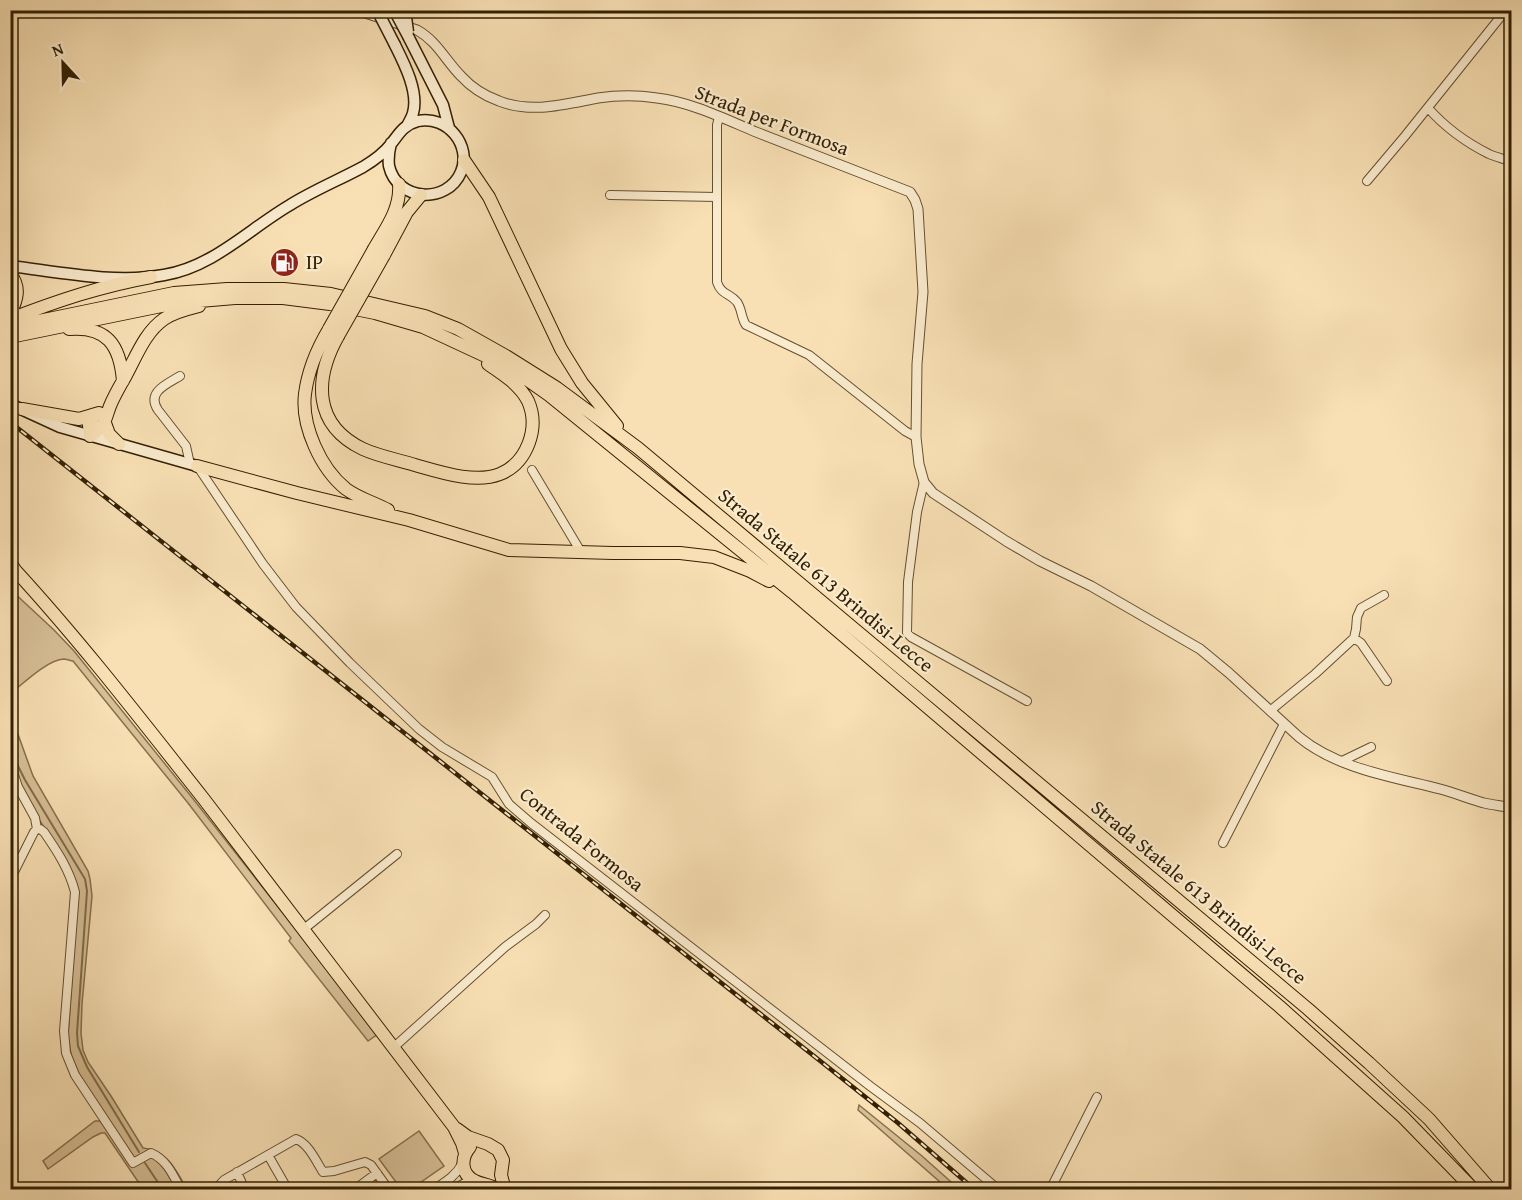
<svg xmlns="http://www.w3.org/2000/svg" width="1522" height="1200" font-family="'Gentium Book Plus',serif">
  <rect width="100%" height="100%" fill="#f8e0b4"/>
  <filter id="stains"><feTurbulence type="fractalNoise" baseFrequency=".00333" numOctaves="4"/><feColorMatrix values="0 0 0 0 .2 0 0 0 0 .09 0 0 0 0 .02 0 0 0 .5 -.17"/></filter>
  <radialGradient id="worn" r=".72"><stop offset=".6" stop-color="#630" stop-opacity="0"/><stop offset="1" stop-color="#630" stop-opacity=".3"/></radialGradient>
  <path fill="#d7bf96" stroke="#86704c" stroke-width="1.5" d="M11,590L54,630L74,651L194,800L378,1034L368,1041L289,941L291,938L188,803L73,661C72,661 65,659 64,659C47,660 24,683 11,693Z
    M10,712L33,776L88,871L90,879L92,896L82,1004L81,1033L83,1050L88,1062L111,1096L143,1148C168,1150 176,1171 187,1189H184L156,1153L134,1158L83,1082L72,1060L68,1036L77,905L69,866L31,807L16,775L11,756Z
    M859,1105L922,1156L959,1189H948L858,1110Z
    M95,1121H100L107,1128L133,1165L149,1156L160,1161L179,1189H143L105,1133H101L93,1137L48,1169L43,1161Z
    M419,1131L444,1166L411,1189H401L379,1159Z"/>
  <g fill="none" stroke-linecap="round" stroke-linejoin="round">
    <path stroke="#816c48" stroke-width="2" d="M10,740L18,766L25,780L85,879L87,891L77,1033L78,1046L87,1067L139,1152
      M145,1163L157,1181L160,1190"/>
    <defs>
      <path id="minor" d="M1428,108C1444,126 1467,143 1489,154C1496,157 1504,159 1512,162
        M719,117L717,125V282C721,295 730,293 737,302C742,309 741,318 746,325L809,355L905,431L916,437
        M1367,181L1405,136L1506,10
        M610,195L717,197
        M180,376C167,384 146,392 158,410L186,446L190,464
        M198,467L263,564L296,607L350,663L419,729L442,747L492,777L509,804L531,823L870,1086L920,1123L999,1190
        M532,470L581,552
        M924,482L917,512L908,582L907,633L911,637L1027,701
        M1354,638L1361,643L1387,681
        M1270,711L1315,674L1354,638L1356,629L1357,617L1361,608L1384,595
        M1342,761L1371,747
        M10,763L18,787L35,818L37,829H40L44,832C57,851 69,869 75,892L64,1031L66,1053L75,1075L133,1163L151,1153C167,1160 173,1175 181,1190
        M1223,843L1284,724
        M10,880L34,832L37,829
        M304,929L397,854
        M393,1048L505,947L536,924L545,915
        M268,1155L288,1190
        M237,1172L245,1190
        M215,1190L224,1180L296,1139C308,1143 316,1161 323,1172L334,1171L365,1162L371,1165L389,1190
        M354,1190L377,1173
        M433,1190C445,1182 455,1177 462,1164
        M451,1190L467,1182H474
        M1050,1190L1097,1097"/>
      <path id="tertiary" d="M356,10L417,30C437,41 446,61 461,76C471,87 485,96 499,101C531,114 566,104 598,98C617,95 638,95 657,98C691,102 725,119 756,132C807,152 858,172 910,192L915,200L918,209L923,292L917,364L916,437L919,464L924,482L933,493L1006,541L1040,561L1091,586L1200,649L1229,673L1299,737C1338,769 1393,777 1440,789C1455,793 1470,799 1484,803C1493,805 1503,806 1512,808"/>
      <path id="secondary" d="M409,38L443,105L449,128
        M395,45C404,63 419,92 413,113C412,117 409,122 407,126
        M10,266C59,272 116,284 164,275C213,267 249,229 290,205C314,190 339,180 363,167C373,161 384,153 391,144C399,134 403,125 418,121C447,115 472,145 461,172C447,205 397,201 389,166C388,158 389,151 391,143
        M10,404L60,427L197,466"/>
      <path id="primary" d="M10,562L15,570C82,643 142,721 203,798C287,907 370,1018 454,1127L462,1143L465,1153
        M457,1129L468,1137L488,1144L498,1150L503,1160L501,1175L505,1190
        M470,1147C461,1157 460,1174 475,1181C483,1185 490,1184 498,1190"/>
      <path id="trunk" d="M464,160L489,197L561,349L582,383L617,426
        M374,249C386,228 401,209 399,184
        M384,255L407,212L421,195
        M10,274C21,287 17,300 10,314
        M10,319C57,301 101,286 151,277
        M10,327L174,293L227,289H284L331,294L425,316L458,329L506,356L557,388L638,448L1308,1009L1369,1063L1429,1119L1491,1190
        M69,329C107,326 120,345 123,381
        M329,329C317,349 308,370 305,394C301,426 321,469 346,489C358,498 375,503 388,510
        M338,336C314,379 313,425 363,449C378,456 399,460 415,465C440,472 475,484 500,474C527,463 540,428 528,401C520,385 503,374 488,364
        M10,337L176,303L235,298H283L330,304L375,313L423,327L509,367L549,395L792,592L1279,1006L1403,1117L1474,1190
        M22,409L79,419L99,413
        M94,415L89,425L90,436C106,425 104,422 110,406C114,396 120,386 125,377C136,357 145,332 164,319C174,312 187,309 199,306
        M105,423L109,434L119,444
        M197,466L297,493L409,520L509,550L613,553H680L714,557L750,571L769,581"/>
    </defs>
    <use href="#minor" stroke="#65502e" stroke-width="10"/>
    <use href="#tertiary" stroke="#65502e" stroke-width="11"/>
    <use href="#secondary" stroke="#342002" stroke-width="13"/>
    <use href="#primary" stroke="#342002" stroke-width="14"/>
    <use href="#trunk" stroke="#342002" stroke-width="14"/>
    <use href="#minor" stroke="#faebce" stroke-width="8"/>
    <use href="#tertiary" stroke="#faebce" stroke-width="9"/>
    <use href="#secondary" stroke="#faebce" stroke-width="10"/>
    <use href="#primary" stroke="#f8e0b4" stroke-width="12"/>
    <use href="#trunk" stroke="#f8e0b4" stroke-width="12"/>
    <defs>
      <path id="rail" d="M10,422L819,1060L898,1123L975,1190"/>
    </defs>
    <use href="#rail" stroke="#342002" stroke-width="4.5"/>
    <use href="#rail" stroke="#faebce" stroke-width="2" stroke-dasharray="7" stroke-linecap="butt"/>
    <defs>
      <path id="secondary-bridge" d="M377,10L395,45
        M394,10L409,38
        M405,10L408,32"/>
      <path id="trunk-bridge" d="M329,329L374,249
        M338,336L384,255"/>
    </defs>
    <use href="#secondary-bridge" stroke="#342002" stroke-width="13" stroke-linecap="butt"/>
    <use href="#trunk-bridge" stroke="#342002" stroke-width="14" stroke-linecap="butt"/>
    <use href="#secondary-bridge" stroke="#faebce" stroke-width="10"/>
    <use href="#trunk-bridge" stroke="#f8e0b4" stroke-width="12"/>
  </g>
  <defs>
    <symbol id="fuel-disc" viewBox="-11 -11 22 22"><circle r="9.5" fill="#8f2418" stroke="#faebce"/><path d="M-5.5-6h7V0h2V4h1.3V-2.5L3-4.5l.8-.8L6-3V5H2.5V1h-1V6h-7ZM-4.2-4.7v3.2H.2V-4.7Z" fill="#fff"/></symbol>
  </defs>
  <g fill-rule="evenodd">
    <use href="#fuel-disc" x="268" y="246" width="33" height="33"/>
  </g>
  <g text-anchor="middle" stroke-width="4.5" stroke-linejoin="round" paint-order="stroke">
    <g font-size="20" fill="#342002" stroke="#faebce">
      <text transform="translate(772 120) rotate(21)" y="7">Strada per Formosa</text>
      <text transform="translate(826 580) rotate(40)" y="7">Strada Statale 613 Brindisi-Lecce</text>
      <text transform="translate(582 839) rotate(39)" y="7">Contrada Formosa</text>
      <text transform="translate(1199 892) rotate(40)" y="7">Strada Statale 613 Brindisi-Lecce</text>
    </g>
    <g font-size="20" fill="#342002" stroke="#faebce" text-anchor="start">
      <text x="306" y="269">IP</text>
    </g>
  </g>
  <rect width="1522" height="1200" fill="none" stroke="#f8e0b4" stroke-width="36"/>
  <rect x="12" y="12" width="1498" height="1176" fill="none" stroke="#342002" stroke-width="3"/>
  <rect x="18" y="18" width="1486" height="1164" fill="none" stroke="#342002" stroke-width="1.5"/>
  <g transform="translate(63 63) rotate(338)" stroke="#faebce" stroke-width="4.5" paint-order="stroke">
  <path d="M0-4.5L10 22L0 15L-10 22Z" fill="#342002"/>
  <text y="-9" font-size="16" font-weight="bold" text-anchor="middle" fill="#342002">N</text>
  </g>
  <rect width="100%" height="100%" filter="url(#stains)"/>
  <rect width="100%" height="100%" fill="url(#worn)"/>
</svg>
